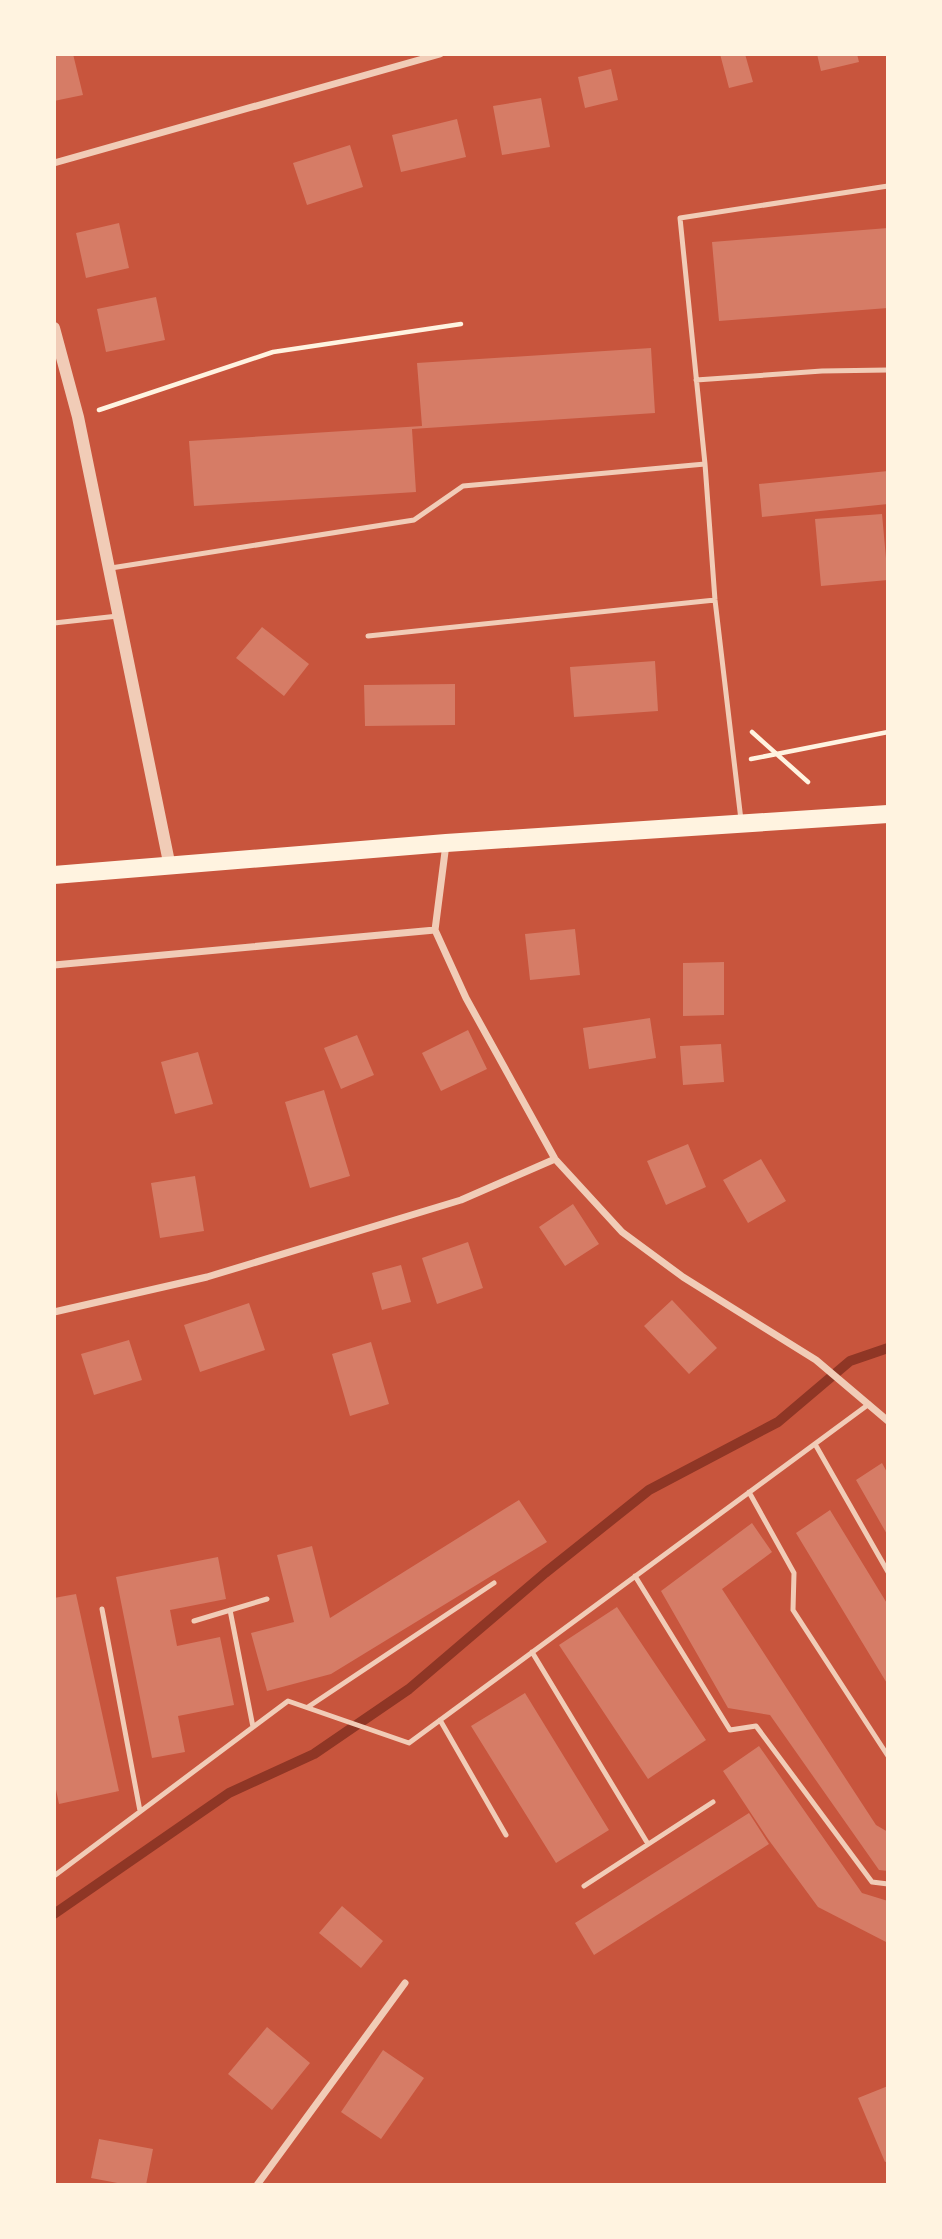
<svg xmlns="http://www.w3.org/2000/svg" width="942" height="2239" font-family="Montserrat,sans-serif">
  <rect width="100%" height="100%" fill="#c8553d"/>
  <g fill="none" stroke-linecap="round" stroke-linejoin="round">
    <path stroke="#8f3625" stroke-width="10" d="M54,1914L229,1793L314,1754L409,1689L545,1573L649,1490L778,1422L850,1361L888,1348"/>
  </g>
  <path fill="#d67c66" d="M54,54H73L83,95L54,101Z
    M720,54H745L753,82L729,88Z
    M817,54H857L859,62L821,71Z
    M611,69L618,100L585,108L578,77Z
    M541,98L550,147L502,155L493,106Z
    M457,119L466,157L401,172L392,135Z
    M350,145L363,187L307,205L293,163Z
    M119,223L129,268L86,278L76,233Z
    M888,228V308L719,321L712,242Z
    M156,297L165,340L106,352L97,309Z
    M651,348L655,413L412,429L416,492L194,506L189,441L422,426L417,363Z
    M888,471V504L762,517L759,484Z
    M882,514L888,580L821,586L815,519Z
    M262,627L309,664L284,696L236,658Z
    M655,661L658,711L574,717L570,667Z
    M455,684V725L365,726L364,685Z
    M575,929L580,975L530,980L525,934Z
    M724,962V1015L683,1016V963Z
    M650,1018L656,1058L589,1069L583,1028Z
    M468,1030L487,1069L441,1091L422,1053Z
    M357,1035L374,1075L341,1089L324,1048Z
    M721,1044L724,1082L683,1085L680,1046Z
    M198,1052L213,1104L175,1114L161,1062Z
    M324,1090L350,1176L310,1188L285,1102Z
    M688,1144L706,1187L666,1205L647,1161Z
    M761,1159L786,1201L748,1223L723,1180Z
    M195,1176L204,1231L160,1238L151,1183Z
    M573,1204L599,1244L565,1266L539,1227Z
    M468,1242L483,1288L437,1304L422,1258Z
    M401,1265L411,1302L382,1310L372,1273Z
    M672,1300L717,1348L689,1374L644,1326Z
    M249,1303L265,1350L200,1372L184,1325Z
    M129,1340L142,1380L94,1395L81,1354Z
    M371,1342L389,1404L350,1416L332,1354Z
    M882,1463L888,1474V1536L856,1480Z
    M519,1500L547,1542L331,1674L267,1691L251,1633L294,1622L277,1555L312,1546L330,1618Z
    M830,1510L888,1605V1685L796,1533Z
    M752,1523L772,1552L722,1589L876,1825L888,1832V1871L879,1870L770,1715L728,1708L661,1591Z
    M218,1557L226,1599L170,1610L177,1646L220,1637L234,1705L178,1716L185,1752L152,1758L116,1577Z
    M76,1594L119,1791L59,1804L54,1780V1598Z
    M617,1607L706,1740L648,1779L559,1645Z
    M525,1693L609,1830L556,1863L471,1726Z
    M759,1746L862,1893L888,1901V1943L818,1907L768,1839L723,1771Z
    M749,1813L769,1844L594,1955L575,1923Z
    M342,1906L383,1941L361,1968L319,1933Z
    M267,2027L310,2063L272,2110L228,2074Z
    M383,2050L424,2078L381,2139L341,2112Z
    M888,2086V2161L885,2162L858,2098Z
    M99,2139L153,2149L146,2185H128L91,2178Z"/>
  <g fill="none" stroke-linecap="round" stroke-linejoin="round">
    <path stroke="#fff3e0" stroke-width="4.5" d="M99,410L273,352L461,324
      M752,732L808,782
      M751,759L888,732"/>
    <path stroke="#f1ccb7" stroke-width="5" d="M696,380L822,371L888,370
      M705,464L715,600L741,820
      M111,568L414,520L463,486L705,464L680,218L888,186
      M54,623L118,616
      M368,636L715,600
      M815,1444L888,1572
      M749,1492L794,1573L793,1610L888,1756
      M635,1576L730,1730L756,1726L872,1882L888,1884
      M102,1609L140,1811
      M230,1610L253,1727
      M194,1621L267,1599
      M532,1652L648,1844
      M308,1707L494,1583
      M440,1720L506,1835
      M54,1876L288,1701L409,1743L869,1404
      M584,1886L713,1802"/>
    <path stroke="#f1ccb7" stroke-width="7" d="M54,163L440,54
      M435,930L466,998L555,1159L622,1232L683,1277L816,1360L888,1421
      M435,930L446,844
      M54,965L435,930
      M54,1312L207,1277L461,1200L555,1159
      M257,2185L405,1983"/>
    <path stroke="#f1ccb7" stroke-width="12" d="M54,328L78,417L170,867"/>
    <path stroke="#fff3e0" stroke-width="18" d="M54,875L446,843L888,814"/>
  </g>
  <rect width="942" height="2239" fill="none" stroke="#fff3e0" stroke-width="112"/>
</svg>
